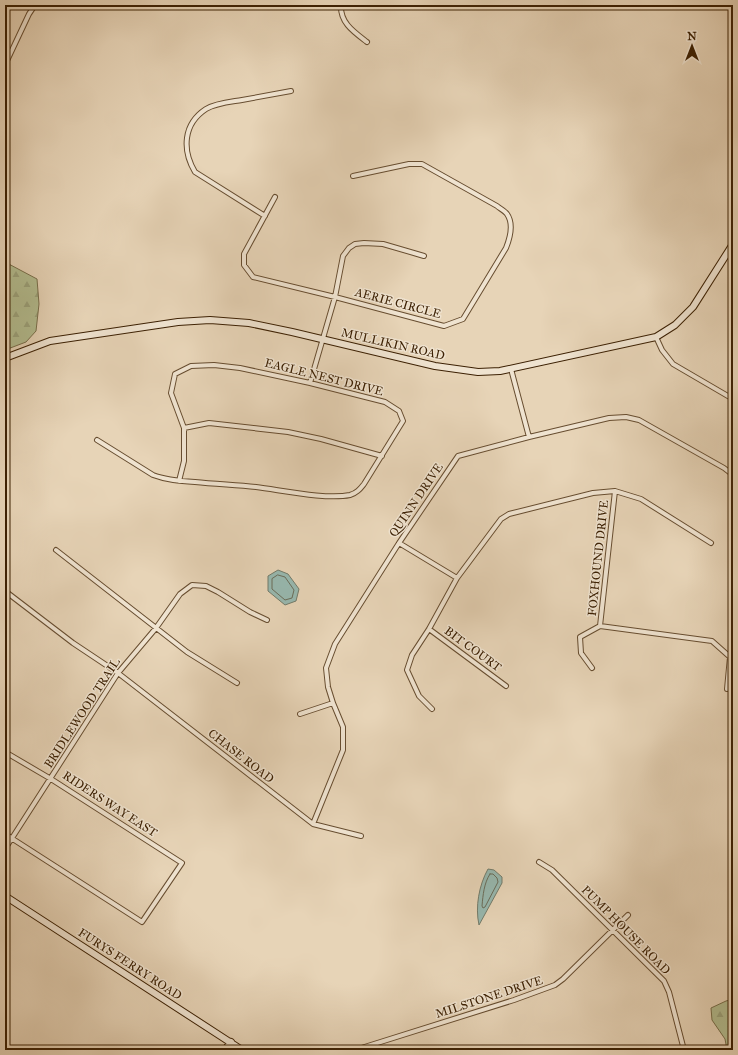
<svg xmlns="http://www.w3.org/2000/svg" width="738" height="1055" font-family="'IM FELL Great Primer',serif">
  <defs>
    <pattern id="forest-firs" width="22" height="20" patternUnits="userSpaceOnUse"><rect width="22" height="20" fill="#b3bd90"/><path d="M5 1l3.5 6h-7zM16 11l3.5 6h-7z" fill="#9ba27b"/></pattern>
  </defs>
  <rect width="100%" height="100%" fill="#e7d4b7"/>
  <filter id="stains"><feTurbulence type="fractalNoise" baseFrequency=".005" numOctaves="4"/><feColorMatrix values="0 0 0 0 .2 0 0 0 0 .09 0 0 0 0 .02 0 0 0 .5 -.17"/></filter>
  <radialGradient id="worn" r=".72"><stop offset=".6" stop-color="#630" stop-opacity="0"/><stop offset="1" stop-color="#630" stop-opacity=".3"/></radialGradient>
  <path fill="url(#forest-firs)" stroke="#786e4a" d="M5,262L37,279L39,304L36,331L26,342L5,350Z
    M733,999V1050H727L725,1039L712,1020L711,1008L726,1001Z"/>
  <path fill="#97b8af" stroke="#737b6a" d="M278,570L288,574L299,589L296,601L285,605L268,591V576Z
    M488,869L494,870L502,877V883L479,925C475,907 479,885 488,869Z"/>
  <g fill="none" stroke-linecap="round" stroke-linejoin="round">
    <path stroke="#6a6c59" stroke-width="1" d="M278,575L285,577L294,590L292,598L285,600L272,589V579Z
      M490,874H493L497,878L498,882L485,907L483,908L482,906C483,895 484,883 490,874Z"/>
    <defs>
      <path id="street" d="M341,5C340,23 354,32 367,42
        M5,65L29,14L35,5
        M275,197L244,254V265L253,277L335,297L444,326L463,319L506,248C510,238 514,224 507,214C505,211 499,208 497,206L422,164H409L353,176
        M265,216L195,172C182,150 183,124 206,109C216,103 230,102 242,100C258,97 274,94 291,91
        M656,337L662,350L673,364L733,399
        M511,369L529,437
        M310,383L335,297L343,256L349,248L355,244L364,243L383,244L424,256
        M184,428L209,423L288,432L321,439L382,456
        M97,440L153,475C166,480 180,481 195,482C215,484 235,485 256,487C281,490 326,500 350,495C357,493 360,489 364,484L403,421L399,411L385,402L310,383L240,368L214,365L191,366L175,374L171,393L184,428V461L179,481
        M399,543L457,578
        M56,550L187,652L237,683
        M5,591L73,643L118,673L313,824L361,836
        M600,626L615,491
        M429,629L506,686
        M592,668L581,653L580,637L600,626L712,641L730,657L727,689
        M432,709L419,696L407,670L412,655L429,629L457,578L501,519L509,514L593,493L615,491L641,499L711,543
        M300,714L333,703
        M5,752L51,779L182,863L142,922L5,834
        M313,824L343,750V727L333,703L328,687L326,668L335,644L399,543L458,456L529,437L609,418L626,417L639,420L724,468L733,475
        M5,849L118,673L156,628L180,594L192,585L206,586L218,592L250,612L267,620
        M539,862L552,870L664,981L669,992L684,1050
        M355,1050L514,1000L555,985L563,979L628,915"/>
      <path id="secondary" d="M5,358L50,341L178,322L210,320L249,323L292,332L435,366L478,372L500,371L656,337L675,325L693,307L733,244
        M5,896L242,1050
        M225,1050L231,1042"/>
    </defs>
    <use href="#street" stroke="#674d30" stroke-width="6"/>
    <use href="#secondary" stroke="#3c2003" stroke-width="8"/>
    <use href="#street" stroke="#efe3d0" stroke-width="4"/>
    <use href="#secondary" stroke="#efe3d0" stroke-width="6"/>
  </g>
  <g text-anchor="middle" stroke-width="3" stroke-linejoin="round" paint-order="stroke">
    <g font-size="12" fill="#3c2003" stroke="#efe3d0">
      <text transform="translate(398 303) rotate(15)" y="4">AERIE CIRCLE</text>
      <text transform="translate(393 344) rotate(13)" y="4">MULLIKIN ROAD</text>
      <text transform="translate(324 377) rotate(14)" y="4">EAGLE NEST DRIVE</text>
      <text transform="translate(416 500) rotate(-56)" y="4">QUINN DRIVE</text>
      <text transform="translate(598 558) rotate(-84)" y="4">FOXHOUND DRIVE</text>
      <text transform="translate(473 649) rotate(36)" y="4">BIT COURT</text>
      <text transform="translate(82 713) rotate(-57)" y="4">BRIDLEWOOD TRAIL</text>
      <text transform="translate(241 756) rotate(38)" y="4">CHASE ROAD</text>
      <text transform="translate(110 804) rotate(33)" y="4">RIDERS WAY EAST</text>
      <text transform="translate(626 930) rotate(45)" y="4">PUMP HOUSE ROAD</text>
      <text transform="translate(130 964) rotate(33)" y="4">FURYS FERRY ROAD</text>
      <text transform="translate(489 997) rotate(-18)" y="4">MILSTONE DRIVE</text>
    </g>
  </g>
  <rect width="738" height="1055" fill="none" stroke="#e7d4b7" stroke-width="20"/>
  <rect x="6" y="6" width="726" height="1043" fill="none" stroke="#3c2003" stroke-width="2"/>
  <rect x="10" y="10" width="718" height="1035" fill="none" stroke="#3c2003"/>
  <g transform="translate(692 46)" stroke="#efe3d0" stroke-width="3" paint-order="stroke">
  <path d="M0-3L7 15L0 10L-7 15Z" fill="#3c2003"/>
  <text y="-6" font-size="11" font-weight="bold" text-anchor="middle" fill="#3c2003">N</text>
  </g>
  <rect width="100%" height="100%" filter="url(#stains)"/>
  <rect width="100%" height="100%" fill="url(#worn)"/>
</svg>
